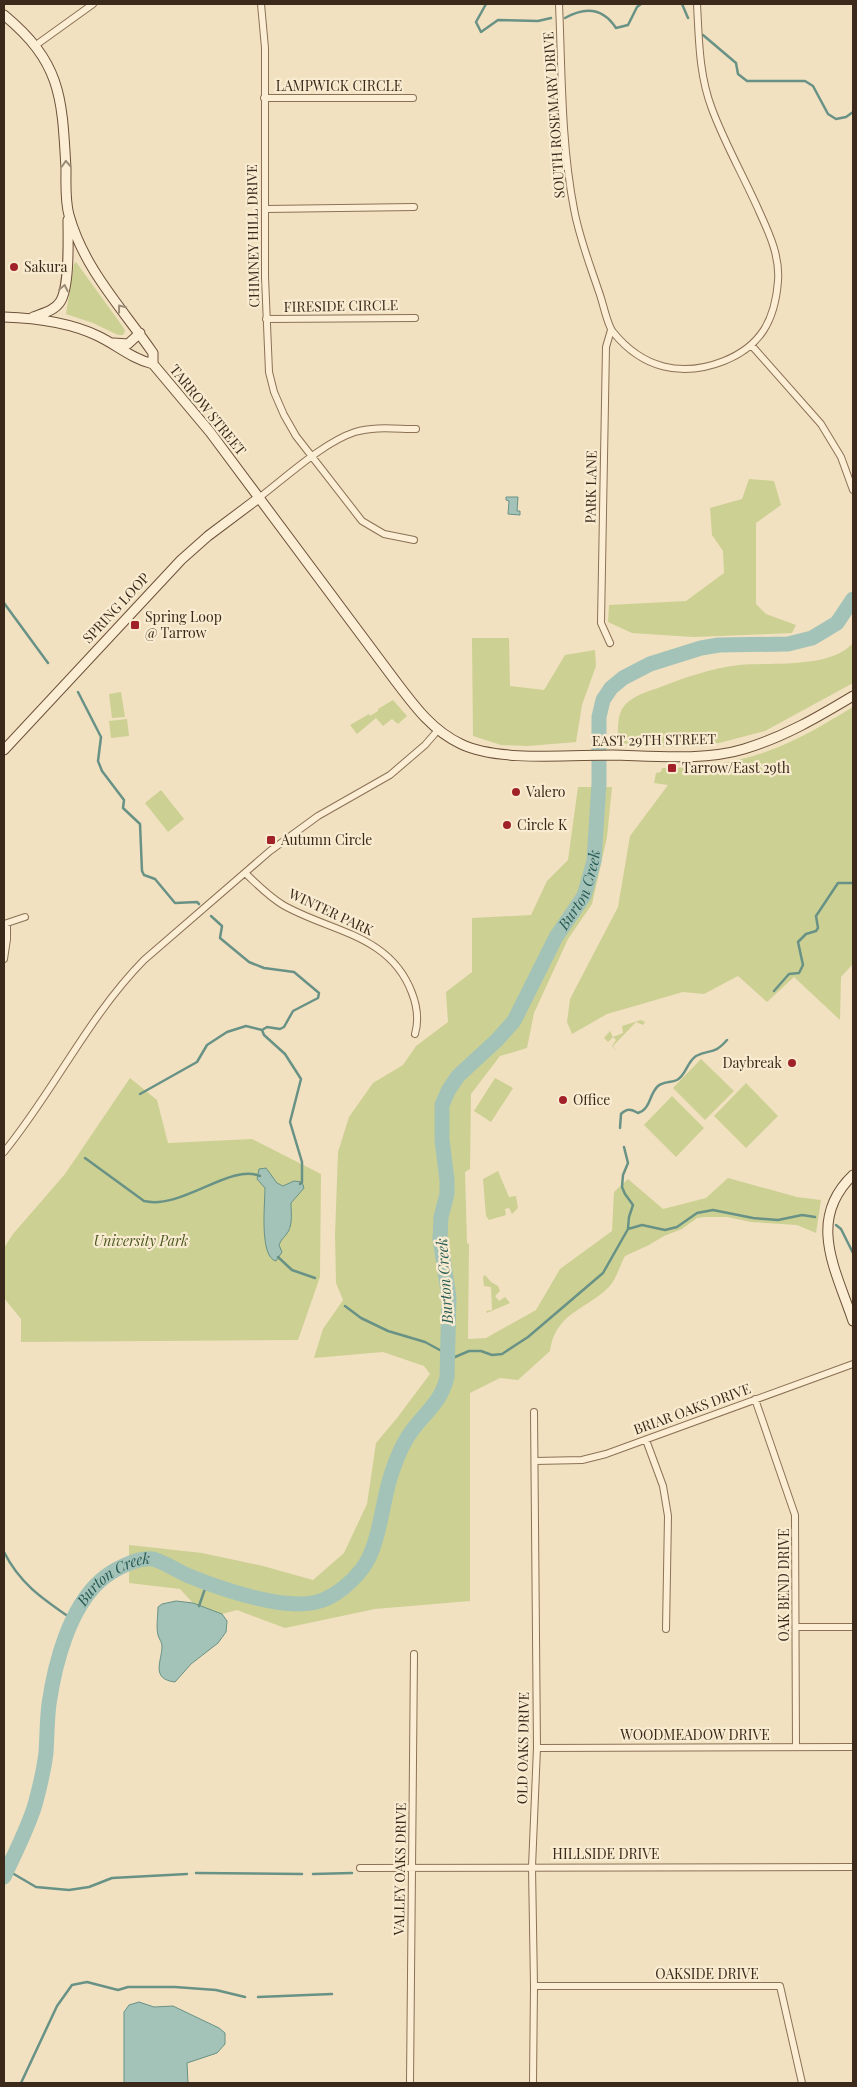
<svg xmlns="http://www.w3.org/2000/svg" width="857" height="2087" font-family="'Playfair Display',serif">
  <rect width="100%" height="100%" fill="#f1e1c0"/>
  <path fill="#ccd093" d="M76,262L123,327L125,331L123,335H118L93,323L66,314L74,264Z
    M749,479L774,481L781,505L756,523V604L766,614L796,625L792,633L693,637L632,633L608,622L609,605L686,601L724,573L723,551L712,535L710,508L742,499Z
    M472,638H509L510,686L544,690L565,655L595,650L596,666L582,705L576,742L528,746L501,745L473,736Z
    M853,643V683L765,731L719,743L666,747L618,743C618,731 617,719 622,709C629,697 646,692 658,688C684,678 711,668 739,665C770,662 831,669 853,643Z
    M121,692L125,717L112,718L109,694Z
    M393,700L407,716L398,724L392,719L383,726L376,718L357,734L350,725L369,714L370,716L378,711V709Z
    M853,707V964L841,977L840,1020L794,977L767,1002L738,976L704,994L683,992L607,1014L572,1034L567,1022L570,999L618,907L630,836L668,785L654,783L656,773L661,772L662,768C708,768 755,760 796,739C816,730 834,718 853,707Z
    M127,719L129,736L111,738L109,721Z
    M578,787H612L607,837L592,904L568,939L534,1013L527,1048L500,1056L471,1094L470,1169L465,1172L467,1243L469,1244L468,1339L486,1338L536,1310L560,1269L612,1231L614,1192L628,1179L663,1209L706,1198L728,1178L797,1197L821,1200L816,1233L797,1225L751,1222L727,1217H705L697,1218L682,1229L664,1236L649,1245L625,1256C620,1265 616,1280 609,1287C587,1309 555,1313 550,1351L518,1380L500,1378L470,1393V1601L375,1609L285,1628L237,1610L222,1614L214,1613L193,1603L180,1589L129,1583V1545L202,1553L263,1566L313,1580L344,1553L367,1504L376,1443L397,1418L430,1374L424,1366L383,1352L314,1358L323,1329L343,1300L336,1283L335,1235L338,1152L349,1117L373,1083L403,1065L416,1046L448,1022L446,992L472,972V918L531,915L547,881L568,860Z
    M161,790L184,819L168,832L145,803Z
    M641,1020L645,1022L643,1025L636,1022L613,1046L617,1051L612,1046L616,1040L613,1037L608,1042L604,1038L610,1031L613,1037L623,1033L622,1026Z
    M701,1059L734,1091L705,1120L673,1088Z
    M130,1078L157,1100L168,1143L252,1139L321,1174L320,1277L298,1340L21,1342V1319L4,1298V1248L13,1234L65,1174Z
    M495,1078L513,1088L491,1122L474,1111Z
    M746,1083L778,1116L746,1148L714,1116Z
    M672,1096L704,1128L676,1157L644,1125Z
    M498,1171L509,1197L516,1196L518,1208L512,1214L509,1208L505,1209L506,1215L489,1220L486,1216L483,1179Z
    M485,1275L491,1282L498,1286L500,1291L495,1296L499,1301L505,1297L510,1303L487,1313L486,1311L492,1310L491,1287L484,1286L483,1277Z"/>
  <path fill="#a3c3b8" stroke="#699286" d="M506,497H518L517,511H520V515L508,514L509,501L506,500Z
    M266,1168L277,1183L283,1186L294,1181L302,1182L304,1188L291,1203C291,1212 293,1223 288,1232C285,1237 281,1239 279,1245L282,1252L276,1261C259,1257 265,1203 265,1188L257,1179L259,1169Z
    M176,1601L193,1603L222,1614L227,1621L226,1632L218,1643L191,1664L175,1682C150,1679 162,1661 162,1646C162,1642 159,1639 158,1635C156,1627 158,1616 158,1607L162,1604Z
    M139,2002L154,2007L173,2006L219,2028L225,2033V2044L217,2053L187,2063L188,2083H124V2012L129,2005Z"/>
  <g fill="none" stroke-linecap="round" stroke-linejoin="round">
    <path stroke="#699286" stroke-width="2.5" d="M486,4L476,22L481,32L498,20L538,21L551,18
      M682,4L688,18
      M565,18C586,6 603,8 616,28L628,25L637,7L641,4
      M703,35L736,63L738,74L747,81H805L813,86L828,114L836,119L846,117L853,112
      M4,603L48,663
      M78,692L101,737L98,761L102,771L124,800L123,808L140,824L142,871L144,875L155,879L175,903L197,902L199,904
      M774,991L789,974L799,973L803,965L798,942L806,934L816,931L818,928L816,916L838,883H853
      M262,1030L264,1035L285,1054L301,1079L290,1122L302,1162V1182L300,1184
      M140,1094L197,1062L207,1045L227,1032L246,1026L262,1030L267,1027L280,1029L284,1027L293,1011L318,998L319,993L294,972L264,968L249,962L220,938L222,926L211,916
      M620,1128L621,1114C627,1108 631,1109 638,1113C651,1109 649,1094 658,1086C664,1081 671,1083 677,1080C686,1075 687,1062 696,1056C710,1049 714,1055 727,1040
      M624,1147L628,1163L623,1175L622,1187L625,1194L633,1205L629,1217L628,1228
      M85,1158L144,1201C182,1210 230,1163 260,1176
      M836,1225L841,1229L853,1253
      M278,1257L292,1270L315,1278
      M345,1306L361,1318L388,1331L425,1342L449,1355
      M448,1360L469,1351H481L492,1355L502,1354L528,1337L603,1273L628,1229L642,1225L665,1230L677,1227L697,1213L713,1210L753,1218L778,1220L802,1215L815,1217
      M4,1552C20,1584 43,1599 72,1619
      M199,1606L207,1583
      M7,1870L36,1887L69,1890L89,1887L112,1878L187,1874
      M196,1873L302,1874
      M313,1874L352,1873
      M258,1997L332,1994
      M21,2083L57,2006L72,1985L87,1982L118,1990L128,1987H175L216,1990L245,1997"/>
    <path stroke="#a3c3b8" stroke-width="15" id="s1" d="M4,1877C13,1857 31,1822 36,1801C40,1786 44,1769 46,1753C47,1737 47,1720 49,1704C55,1663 69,1609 100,1581C111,1571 136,1557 152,1559C161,1560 179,1572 189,1576C221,1589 287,1612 320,1601C336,1596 352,1582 362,1569C380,1546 382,1500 392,1472C397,1457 404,1440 414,1428C428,1410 442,1400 447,1377L449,1297L440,1239L441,1217L447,1194V1180L442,1140V1105L448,1091L458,1076L497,1040L514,1021L556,937L584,896L594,861L599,783V717L603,700L611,688L623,678L650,664L701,648L719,645L788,644L812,638L837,623L853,599"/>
    <defs>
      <path id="street" d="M261,4L265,48V277L269,372L274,392L284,415L296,436L362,521L384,534L414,540
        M559,4C562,72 561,142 574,209C579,237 590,265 599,292C603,302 607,325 613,332C642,368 681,378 724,361C761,346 775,320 778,281C780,256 769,233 759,211C744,177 725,144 712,109C699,75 699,40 697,4
        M36,45L93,4
        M264,98H413
        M266,209L414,207
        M266,319L415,318
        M752,346L821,424L841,457L853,490
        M260,497C286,477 324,442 355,432C374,426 397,429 416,429
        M610,643L601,623L606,347L611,330
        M245,873C257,884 268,896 283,905C330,932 390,934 412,993C417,1006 419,1020 415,1034
        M4,924L25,917
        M4,959L7,939V924
        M4,1152C54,1091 88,1017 144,960L270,851L318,816L390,775L425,745L438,730
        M755,1399L795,1515L796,1746
        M646,1440L663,1486L668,1516L666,1629
        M535,1461L582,1460L606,1454L853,1364
        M797,1627H853
        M537,1748L853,1747
        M360,1868L853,1867
        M534,1986H780L802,2083
        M410,2083L414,1654
        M533,2083L534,1986L532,1867L537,1748L534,1412"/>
      <path id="secondary" d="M4,15C62,63 62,98 66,169C66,184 65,201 69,215C84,269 122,308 153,353V364L210,432L394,679C413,704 431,730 461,744C498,762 570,755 612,755C653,756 705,761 744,749C784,737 818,717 853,696
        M4,317C36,318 69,322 98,336C117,345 132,359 153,364
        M33,317C43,313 54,311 60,302C70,287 68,239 68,220
        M114,343L128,344L140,333
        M4,750L181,560L208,536L260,497
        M853,1175C806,1220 836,1270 853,1321"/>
    </defs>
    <use href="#street" stroke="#8c7156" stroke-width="8"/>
    <use href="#secondary" stroke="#6e523a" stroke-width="11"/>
    <use href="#street" stroke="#fbeed4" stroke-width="6"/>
    <use href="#secondary" stroke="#fbeed4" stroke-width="9"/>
  </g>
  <defs><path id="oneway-chevron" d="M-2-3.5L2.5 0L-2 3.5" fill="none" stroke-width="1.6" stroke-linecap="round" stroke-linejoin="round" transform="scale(1.25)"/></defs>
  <g stroke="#9b8c78">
    <use href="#oneway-chevron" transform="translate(66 164) rotate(-93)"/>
    <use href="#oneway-chevron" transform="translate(64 288) rotate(-78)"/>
    <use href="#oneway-chevron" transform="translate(121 308) rotate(-128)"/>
  </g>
  <g fill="#a02128" stroke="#f8ebd0" stroke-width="2">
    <circle cx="14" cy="267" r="5"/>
    <rect x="130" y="620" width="10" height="10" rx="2.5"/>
    <rect x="667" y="763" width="10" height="10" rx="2.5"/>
    <circle cx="516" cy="792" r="5"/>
    <circle cx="507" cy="825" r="5"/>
    <rect x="266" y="835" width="10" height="10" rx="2.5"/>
    <circle cx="792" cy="1063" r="5"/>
    <circle cx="563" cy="1100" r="5"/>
  </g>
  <g text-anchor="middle" stroke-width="4.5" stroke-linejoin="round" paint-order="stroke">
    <g font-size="14" fill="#3b2a1c" stroke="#f8ebd0">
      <text x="339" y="91">LAMPWICK CIRCLE</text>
      <text transform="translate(554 115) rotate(-94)" y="5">SOUTH ROSEMARY DRIVE</text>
      <text transform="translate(253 236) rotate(-91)" y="5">CHIMNEY HILL DRIVE</text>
      <text transform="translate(341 306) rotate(-1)" y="5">FIRESIDE CIRCLE</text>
      <text transform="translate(208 410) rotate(51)" y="5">TARROW STREET</text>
      <text transform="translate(591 487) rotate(-89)" y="5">PARK LANE</text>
      <text transform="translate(116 608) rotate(-47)" y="5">SPRING LOOP</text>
      <text transform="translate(654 740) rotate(-1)" y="5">EAST 29TH STREET</text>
      <text transform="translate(331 912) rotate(25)" y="5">WINTER PARK</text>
      <text transform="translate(692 1409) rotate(-20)" y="5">BRIAR OAKS DRIVE</text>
      <text transform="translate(784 1585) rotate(-90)" y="5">OAK BEND DRIVE</text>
      <text x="695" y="1740">WOODMEADOW DRIVE</text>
      <text transform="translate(523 1748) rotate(-89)" y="5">OLD OAKS DRIVE</text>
      <text x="606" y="1859">HILLSIDE DRIVE</text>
      <text transform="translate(400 1869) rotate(-89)" y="5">VALLEY OAKS DRIVE</text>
      <text x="707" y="1979">OAKSIDE DRIVE</text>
    </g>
    <g font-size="14" fill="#3b2a1c" stroke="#f8ebd0" text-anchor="start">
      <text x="24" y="272">Sakura</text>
      <text x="145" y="622">Spring Loop<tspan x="145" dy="16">@ Tarrow</tspan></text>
      <text x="682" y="773">Tarrow/East 29th</text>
      <text x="526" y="797">Valero</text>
      <text x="517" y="830">Circle K</text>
      <text x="281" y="845">Autumn Circle</text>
      <text x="782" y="1068" text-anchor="end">Daybreak</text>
      <text x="573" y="1105">Office</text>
    </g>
    <g font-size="14" font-style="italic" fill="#4d5921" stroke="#f8ebd0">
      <text x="141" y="1246">University Park</text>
    </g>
    <g font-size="15" font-style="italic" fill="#2a5c56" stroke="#f8ebd0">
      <text dy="5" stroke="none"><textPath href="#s1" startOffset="1350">Burton Creek</textPath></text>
      <text transform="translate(445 1281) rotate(-94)" y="5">Burton Creek</text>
      <text dy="5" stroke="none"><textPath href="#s1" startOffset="329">Burton Creek</textPath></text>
    </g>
  </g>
  <rect width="857" height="2087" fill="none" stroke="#3b2a1c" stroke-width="10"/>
</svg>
